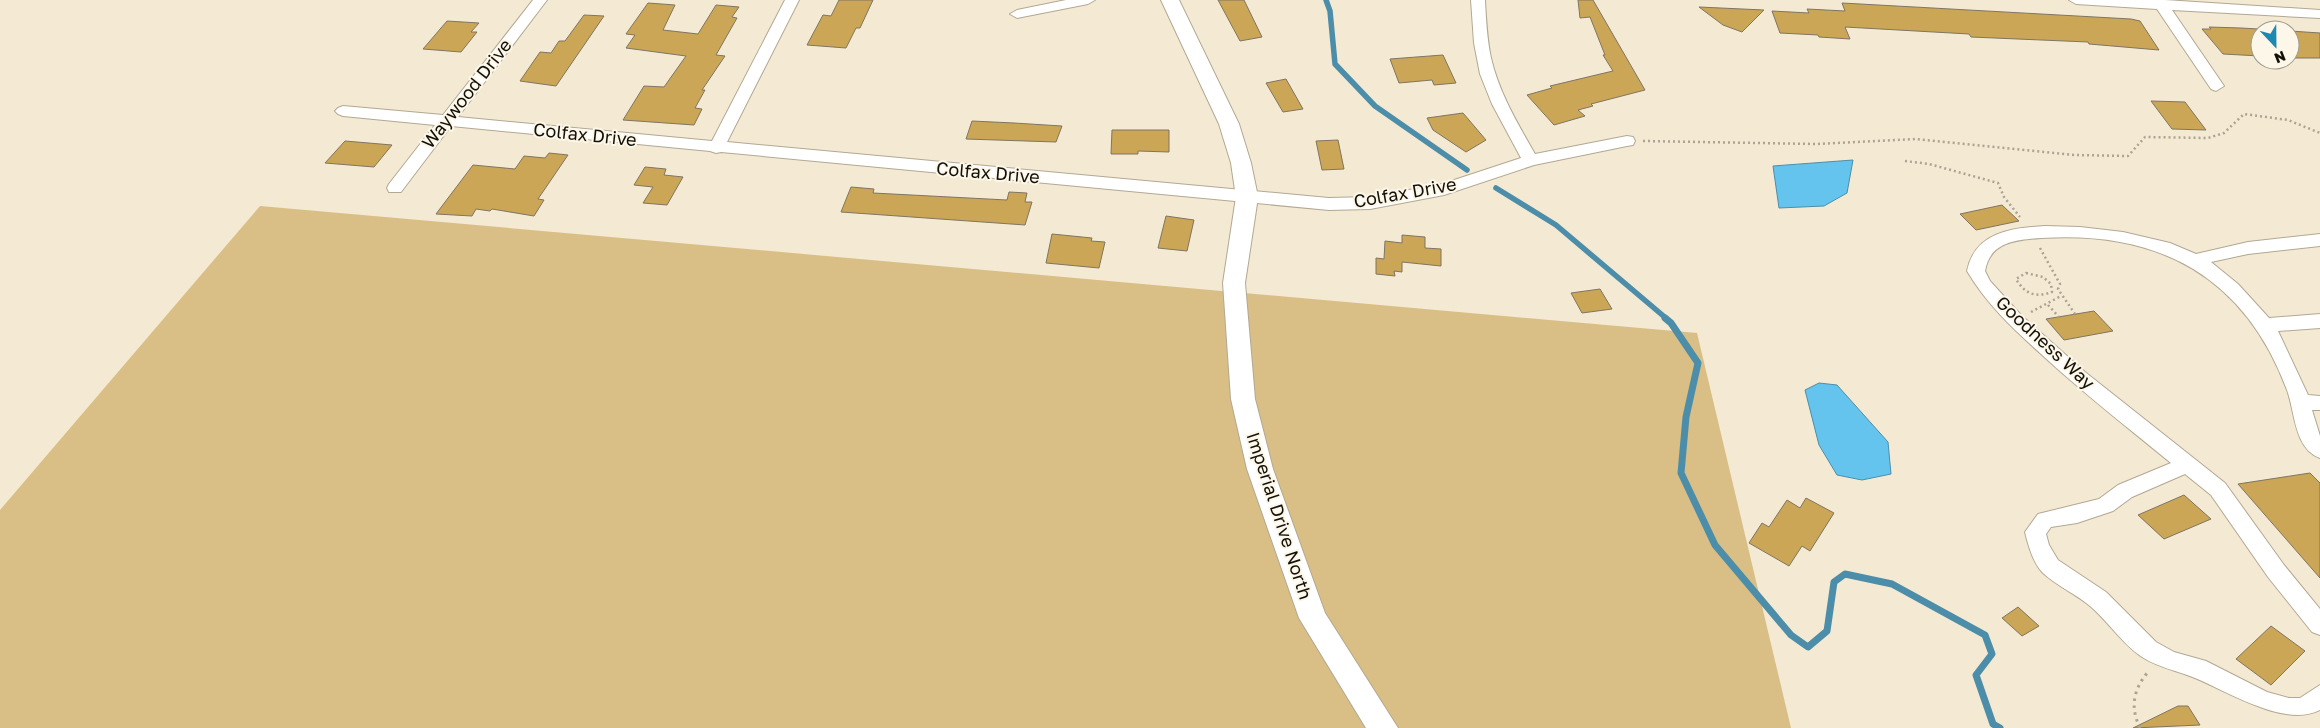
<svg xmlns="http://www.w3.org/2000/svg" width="2320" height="728" font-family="'Golos Text',sans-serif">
  <rect width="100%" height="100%" fill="#f4e9d3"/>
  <path fill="#d9be85" d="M260,206L1697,333L1791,728H0V510Z"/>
  <path fill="#64c4ee" stroke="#4c8ea9" d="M1853,160L1847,193L1824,206L1779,208L1773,166Z
    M1819,383L1837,385L1888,442L1891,474L1862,480L1837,475L1819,445L1805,390Z"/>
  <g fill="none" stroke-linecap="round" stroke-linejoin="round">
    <path stroke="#4c8ea9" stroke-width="5.5" d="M1326,0L1330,11L1335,64L1375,106L1467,170
      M1496,188L1556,225L1667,319"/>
    <path stroke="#4c8ea9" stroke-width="7" d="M1665,318L1671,323L1698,363L1686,417L1681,473L1715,545L1791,635L1808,647L1827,631L1834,582L1845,574L1892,584L1985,635L1992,654L1976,675L1993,724L2000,728"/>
  </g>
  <path fill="#cba656" stroke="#7f7561" d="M839,0H873L860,28H856L846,48L807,45L823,15L831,16Z
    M1218,0H1244L1262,37L1240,41Z
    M1578,0H1593L1645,90L1591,104L1593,106L1578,110L1585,116L1554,125L1527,95L1552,88L1550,86L1613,71L1603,55H1605L1590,17L1580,18Z
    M648,3L675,5L663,30L698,34L716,5L739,7L732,17L737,18L716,55L725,56L702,90H705L695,108L702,109L694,125L623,120L644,86L664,87L686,56L626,48L635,35L626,34Z
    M1842,3L2131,19L2140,21L2159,50L2089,44L2088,42L1971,37L1969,34L1845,27L1850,39L1819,37L1818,35L1780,33L1772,11L1809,13L1807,9L1845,11Z
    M1699,7L1764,10L1742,32L1723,25Z
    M584,15L604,16L556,86L520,81L540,52L551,53L559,41H565Z
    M447,21L479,23L471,32H477L461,52L423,49Z
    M2209,27L2241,28L2276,30H2260V56L2223,54L2202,29H2211Z
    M2290,31L2320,33V58H2290Z
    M1443,55L1456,83L1434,85L1432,80L1399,83L1390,59Z
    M1286,79L1303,109L1283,112L1266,83Z
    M2151,101L2185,102L2206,130L2172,129Z
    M1463,113L1486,140L1466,152L1433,130L1427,118Z
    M972,121L1014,123L1062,126L1056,142L966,139Z
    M1112,130H1169V152L1138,151V154H1111Z
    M1338,140L1344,169L1322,170L1316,141Z
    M345,141L392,145L374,167L325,163Z
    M549,153L568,155L538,199L544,200L534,216L492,209L490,211L476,209L472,216L436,214L473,165L515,169L524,156L545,158Z
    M645,167L666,169L664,175L683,177L667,205L643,203L653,187L634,185Z
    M851,187L874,189L873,193L1007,200L1009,192L1027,193L1025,202H1032L1025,225L841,212Z
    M2002,205L2019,221L1976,230L1960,214Z
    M1166,216L1194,220L1187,251L1158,248Z
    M1052,234L1092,238L1091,241L1105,242L1099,268L1046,263Z
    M1402,235L1425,237V248L1441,249V266L1402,262V272L1394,271L1395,276L1376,274V258L1384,259L1385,241L1402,243Z
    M1600,289L1612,309L1582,313L1571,293Z
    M2094,311L2113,331L2064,340L2046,319Z
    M2310,473L2320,483V578L2238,484Z
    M2184,495L2211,519L2164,539L2138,515Z
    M1806,498L1834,513L1810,551L1802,546L1789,566L1749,543L1762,523L1769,527L1787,500L1800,508Z
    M2018,607L2039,626L2022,636L2002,618Z
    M2271,626L2305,651L2271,685L2236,659Z
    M2178,706H2188L2200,725L2133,728Z"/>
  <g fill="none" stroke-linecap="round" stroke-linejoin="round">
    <defs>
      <path id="minor" d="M533,0H547L458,117L712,141L785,0H799L727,142L1329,198L1370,197L1442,184L1521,158L1492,104L1480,74L1474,43L1471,0H1485C1486,20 1487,39 1491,58C1499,93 1518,124 1535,154L1627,136L1633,137L1635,141L1633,145L1627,146L1534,165L1444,195L1370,209L1329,210L721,152L716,153L710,151L451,126L401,192H389L387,188L389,184L435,125L343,116L338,114L335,111L338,108L343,106L443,115Z
        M1066,0H1095L1088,4L1017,18L1010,14L1017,10Z
        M2069,0H2165L2320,10V18L2172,10L2224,86L2216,91L2211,89L2157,9L2076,4Z
        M2045,226L2080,227L2123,232L2170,243L2196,254L2248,242L2320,234V246L2248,254L2211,262L2238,284L2269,318L2320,314V328L2278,331L2308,395L2320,396V410H2312L2320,436V458C2294,449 2295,411 2287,390C2245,277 2159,230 2041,238C2015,240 1990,242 1985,271L1990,281L2021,315L2085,372L2225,483L2284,565L2320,609V635L2312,632L2268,577L2211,495L2185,474L2132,497L2113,511L2077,523L2051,527L2046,534L2049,545L2058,560L2106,592L2156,642L2174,652L2206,661L2267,692L2289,698H2300L2320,685V710C2285,728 2229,692 2195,678C2176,670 2159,668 2142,657C2122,644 2108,621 2090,606C2076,594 2057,586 2043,573C2033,563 2028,545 2025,532L2038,514L2099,499L2118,485L2171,463C2127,427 2082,392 2040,353C2012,328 1986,303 1967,271C1975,232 2011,228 2045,226Z"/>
      <path id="tertiary" d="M1161,0H1179L1239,124L1251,163L1258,197L1245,283L1255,399L1273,469L1325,613L1398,728H1366L1299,618L1247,469L1231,399L1223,283L1236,197L1231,163L1219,124Z"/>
    </defs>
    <use href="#minor" stroke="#b2a893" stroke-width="2"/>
    <use href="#tertiary" stroke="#b2a893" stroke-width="2"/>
    <path stroke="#aca392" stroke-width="2.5" stroke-dasharray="2 3" stroke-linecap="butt" d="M1643,141L1816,144L1916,139L2075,155L2128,156L2145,137L2208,138L2224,133L2244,114L2288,120L2320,133
      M1905,161L1929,164L1998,183L2004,197L2020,217
      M2040,248L2060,284L2058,289L2075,314
      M2026,273L2043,277L2051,284L2052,292C2035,298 2025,294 2016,279Z
      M2048,305L2059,317
      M2031,312L2061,296"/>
    <path stroke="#aca392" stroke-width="3" stroke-dasharray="2.5 4.5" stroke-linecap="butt" d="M2140,728C2130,707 2133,690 2148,672"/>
    <use href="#minor" fill="#fff" fill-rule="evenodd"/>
    <use href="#tertiary" fill="#fff" fill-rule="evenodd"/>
  </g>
  <g text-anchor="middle" stroke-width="4" stroke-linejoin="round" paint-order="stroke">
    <g font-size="18" fill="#131008" stroke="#fdf7e9">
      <text transform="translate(467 94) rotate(-52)" y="6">Waywood Drive</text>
      <text transform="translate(585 135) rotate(6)" y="6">Colfax Drive</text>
      <text transform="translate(988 173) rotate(5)" y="6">Colfax Drive</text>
      <text transform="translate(1405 193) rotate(-10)" y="6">Colfax Drive</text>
      <text transform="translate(2045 343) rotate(43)" y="6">Goodness Way</text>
      <text transform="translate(1279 516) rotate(72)" y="6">Imperial Drive North</text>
    </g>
  </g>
  <g transform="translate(2275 45) rotate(158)"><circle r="24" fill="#fdf7e9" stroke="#9f9b8f"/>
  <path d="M0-4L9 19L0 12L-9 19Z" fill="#1d89b0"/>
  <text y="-8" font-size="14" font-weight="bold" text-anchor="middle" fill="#131008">N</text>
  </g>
</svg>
